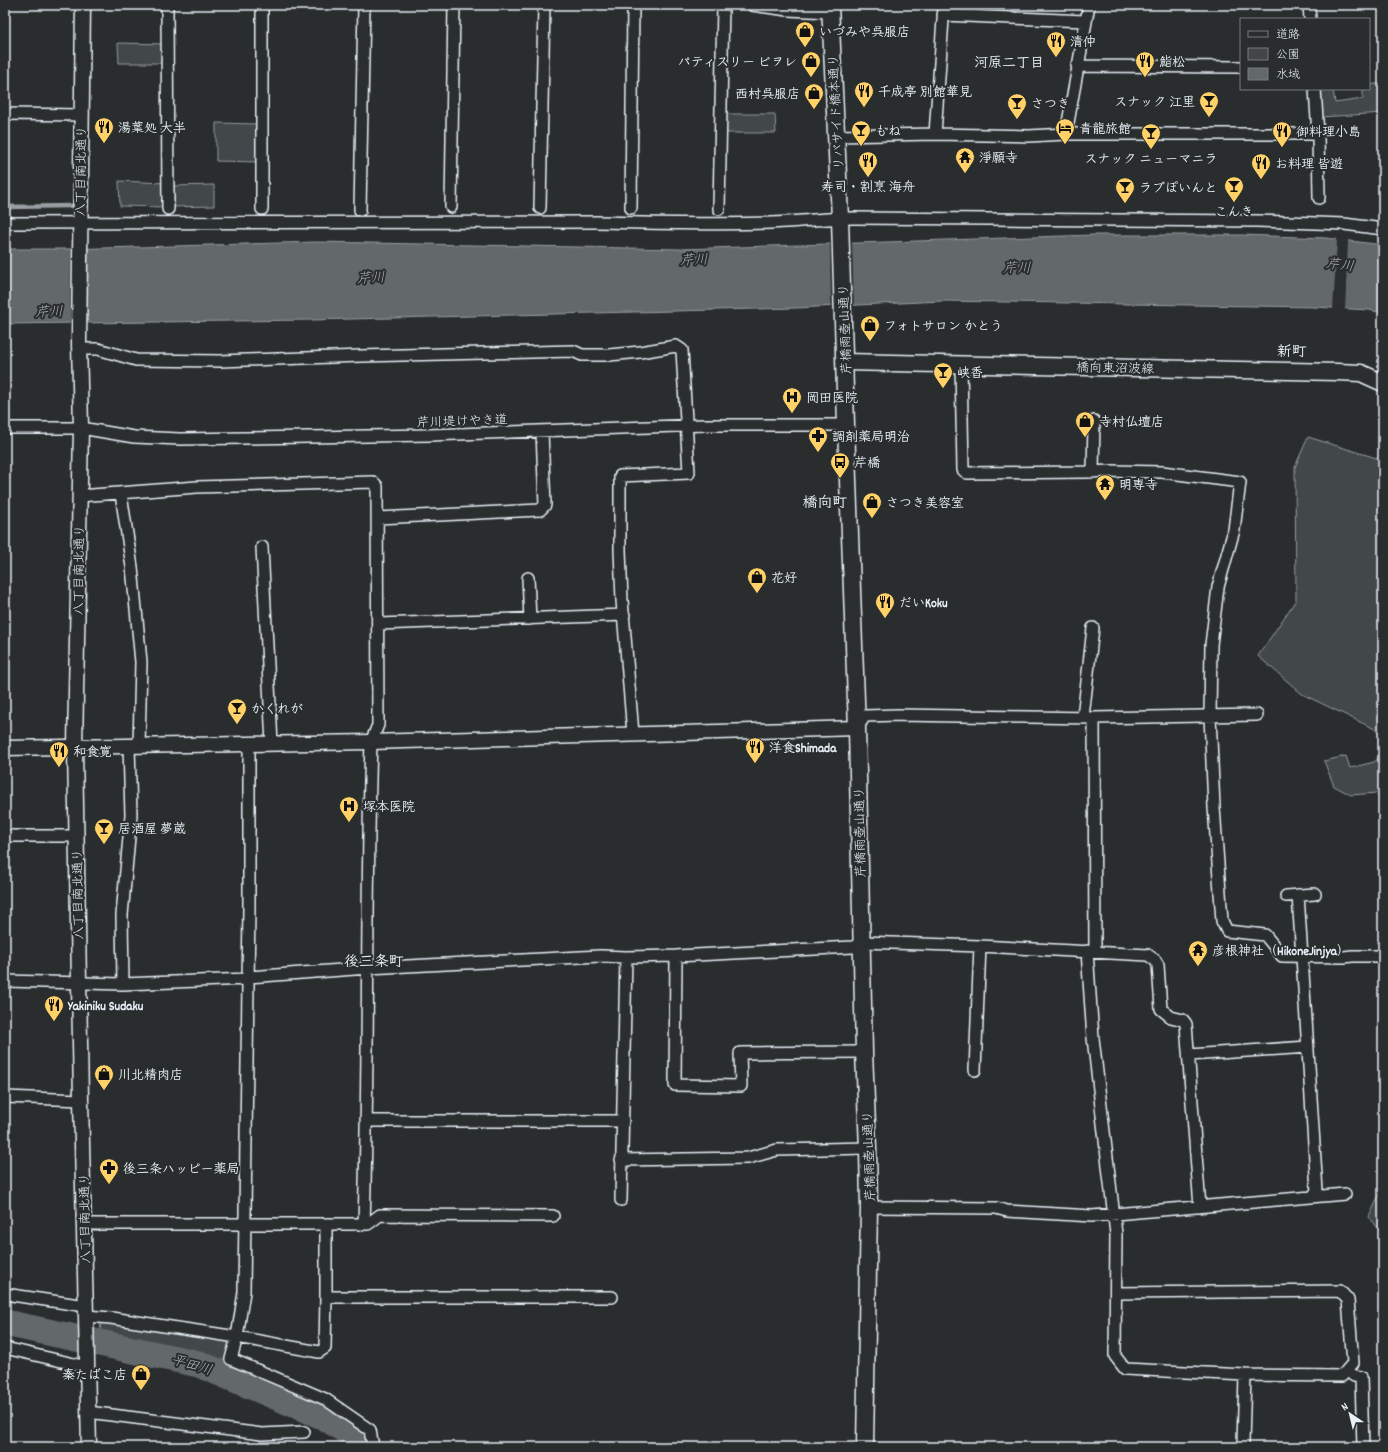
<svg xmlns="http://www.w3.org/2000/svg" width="1388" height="1452" font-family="Dekko,'Klee One',sans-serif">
  <rect width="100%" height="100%" fill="#2a2d2e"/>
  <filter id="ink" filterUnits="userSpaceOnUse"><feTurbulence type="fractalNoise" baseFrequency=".025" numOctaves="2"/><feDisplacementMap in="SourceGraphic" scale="8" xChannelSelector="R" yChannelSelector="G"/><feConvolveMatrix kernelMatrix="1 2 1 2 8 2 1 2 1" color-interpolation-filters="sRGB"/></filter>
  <g filter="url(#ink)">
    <path fill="#424648" stroke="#959ca0" d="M118,43L166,44V63H119Z
      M1383,83V113L1321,117L1318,89H1333L1335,103L1363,99V89H1369V85Z
      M724,114H775L776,133H723Z
      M216,123L259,124V162L216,161Z
      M119,181L165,183L164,207L120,206Z
      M214,185V206L171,207L173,186Z
      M1308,437L1383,460V733L1302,694L1258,656L1296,600L1295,467Z
      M1383,754V819L1377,793L1351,795L1334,786L1324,761L1346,756L1350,768L1374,762Z
      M1383,1187V1234L1369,1217Z
      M103,1322L230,1342L226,1361L206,1355L103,1333L100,1326Z"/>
    <path fill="#63686b" stroke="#989fa3" d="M1093,235H1242L1326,238L1383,245V313L1369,310L1314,307L942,301L796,308L311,320L5,324V249H66L317,242L681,249Z"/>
    <path fill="#2a2d2e" d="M1336,237L1350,238L1348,241L1345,311L1333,310L1337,240Z
      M830,242H852L854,307L831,309Z
      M71,246H88L87,326H70Z"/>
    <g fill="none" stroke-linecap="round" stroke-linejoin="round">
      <path stroke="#989fa3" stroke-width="4.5" d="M5,207L72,206"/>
      <path stroke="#63686b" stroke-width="27" d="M5,1323L199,1364L325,1417L351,1434L362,1447"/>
      <defs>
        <path id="minor" d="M167,5L168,209
          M262,5V209
          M752,5L788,10L830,12
          M1309,5L1310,19
          M943,15L1085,21
          M1077,66L1241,67
          M1315,89L1318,134L1319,198
          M5,114L81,115
          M935,134L944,5
          M1066,134L1089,5
          M837,136L935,134L1029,136L1066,134H1318
          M451,207L454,5
          M540,208L544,5
          M631,208L633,5
          M719,209L723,5
          M360,210L364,5
          M5,223L596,222C654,223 713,225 771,223C798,222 826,218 853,218L1258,221L1344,224L1383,229
          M79,349H98L136,360L220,361L361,356L573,351L582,355H609L640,352L676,346L682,350L689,473L620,476V550L622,600L633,734
          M961,365L963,470L967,473L1087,472L1111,471L1162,472L1240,482L1234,530L1218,587L1211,645L1210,716L1214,807L1222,921L1227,931L1265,935L1282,956L1344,957L1352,956H1383
          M5,428H81L134,437L180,439L429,435L705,425H846
          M1093,472L1094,421
          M121,494L132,567L141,662L139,746
          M79,496L197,487L373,482L377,486L378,725L371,742C366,903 369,1064 364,1224H368L380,1215L553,1216
          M378,518L540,510L545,505L542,432
          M262,547L272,744
          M528,578L530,619
          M379,624L624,615
          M1083,717L1093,628
          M1094,718L1095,952
          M857,728L865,716L898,715L1094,718L1257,715
          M249,744V908L244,1292L237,1337L231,1359L325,1399L370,1430L373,1447
          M5,836H76
          M1298,895L1317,1191L1312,1197
          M1286,896L1315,894
          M1087,951L1093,1038L1116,1234L1115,1356L1125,1369L1245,1375L1342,1376L1353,1363L1348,1300L1340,1291L1116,1293
          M676,956L675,1085L741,1086L740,1053L864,1052
          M248,977L368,968L600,956L626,957L676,956L853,947L862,942L980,946L1148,955L1155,960L1158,965L1161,1009L1171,1017L1183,1020L1186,1024L1200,1207
          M5,981L123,984L248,979
          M123,984L122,915L131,815L129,746
          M1189,1055L1308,1047
          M975,1070L980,946
          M5,1097L81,1100
          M367,1121H623
          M621,1160L748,1158L777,1150L868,1148
          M621,1200L626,957
          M869,1207L996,1208L1007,1211L1092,1216L1345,1194
          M84,1224H326V1297
          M326,1224H364
          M5,1294L86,1306
          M86,1316L111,1318L237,1337L319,1352L325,1348L326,1297H612
          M5,1348L87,1367
          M1347,1370L1354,1376L1361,1377L1363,1447
          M88,1412L262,1434L304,1432
          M1243,1443L1245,1375"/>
        <path id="tertiary" d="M83,5L79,342L81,428L75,747L81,1100L89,1447
          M5,748L371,742L857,728"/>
        <path id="secondary" d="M830,5L840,218L846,425L857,728L864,1052L868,1148L869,1207L865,1447
          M844,362L1337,372L1361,373L1383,383"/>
      </defs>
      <use href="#minor" stroke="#e8f1f8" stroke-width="14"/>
      <use href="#tertiary" stroke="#e8f1f8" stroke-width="17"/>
      <use href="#secondary" stroke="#e8f1f8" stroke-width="19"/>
      <use href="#minor" stroke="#2a2d2e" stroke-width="11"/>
      <use href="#tertiary" stroke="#2a2d2e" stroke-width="14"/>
      <use href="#secondary" stroke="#2a2d2e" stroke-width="16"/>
    </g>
  </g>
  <defs>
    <symbol id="shop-pin" viewBox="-11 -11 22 30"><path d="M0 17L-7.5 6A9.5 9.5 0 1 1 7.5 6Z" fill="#ffd166" stroke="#2a2d2e"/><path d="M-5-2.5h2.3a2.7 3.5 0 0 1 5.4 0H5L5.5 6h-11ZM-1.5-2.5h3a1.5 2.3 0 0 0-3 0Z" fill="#111"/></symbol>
    <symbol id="restaurant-pin" viewBox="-11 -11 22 30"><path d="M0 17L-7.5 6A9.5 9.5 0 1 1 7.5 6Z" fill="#ffd166" stroke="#2a2d2e"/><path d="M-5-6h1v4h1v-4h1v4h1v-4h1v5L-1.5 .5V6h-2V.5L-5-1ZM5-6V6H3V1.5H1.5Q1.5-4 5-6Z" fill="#111"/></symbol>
    <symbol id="bar-pin" viewBox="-11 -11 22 30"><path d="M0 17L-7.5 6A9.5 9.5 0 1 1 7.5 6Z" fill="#ffd166" stroke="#2a2d2e"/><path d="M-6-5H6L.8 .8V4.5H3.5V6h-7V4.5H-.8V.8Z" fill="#111"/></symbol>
    <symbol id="hotel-pin" viewBox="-11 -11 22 30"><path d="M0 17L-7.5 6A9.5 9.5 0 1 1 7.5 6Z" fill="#ffd166" stroke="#2a2d2e"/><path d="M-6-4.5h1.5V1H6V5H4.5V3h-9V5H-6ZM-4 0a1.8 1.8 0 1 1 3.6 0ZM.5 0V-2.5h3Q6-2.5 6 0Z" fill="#111"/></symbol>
    <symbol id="temple-pin" viewBox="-11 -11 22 30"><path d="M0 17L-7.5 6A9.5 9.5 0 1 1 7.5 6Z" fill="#ffd166" stroke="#2a2d2e"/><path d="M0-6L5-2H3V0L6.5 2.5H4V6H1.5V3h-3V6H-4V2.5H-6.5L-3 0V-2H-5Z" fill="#111"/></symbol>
    <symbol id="hospital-pin" viewBox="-11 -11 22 30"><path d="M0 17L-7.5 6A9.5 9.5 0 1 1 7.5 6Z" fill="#ffd166" stroke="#2a2d2e"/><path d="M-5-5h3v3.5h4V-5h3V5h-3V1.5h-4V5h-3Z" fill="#111"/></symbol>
    <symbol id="pharmacy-pin" viewBox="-11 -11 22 30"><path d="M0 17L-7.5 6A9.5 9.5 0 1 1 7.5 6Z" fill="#ffd166" stroke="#2a2d2e"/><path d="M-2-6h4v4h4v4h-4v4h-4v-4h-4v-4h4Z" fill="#111"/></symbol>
    <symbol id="bus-pin" viewBox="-11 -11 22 30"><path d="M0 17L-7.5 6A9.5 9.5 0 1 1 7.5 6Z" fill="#ffd166" stroke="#2a2d2e"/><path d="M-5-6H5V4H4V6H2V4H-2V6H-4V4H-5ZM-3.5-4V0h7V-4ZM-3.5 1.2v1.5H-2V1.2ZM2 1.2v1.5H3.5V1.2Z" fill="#111"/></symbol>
  </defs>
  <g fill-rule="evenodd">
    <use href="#shop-pin" x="794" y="20" width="22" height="30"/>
    <use href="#restaurant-pin" x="1045" y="30" width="22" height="30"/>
    <use href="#shop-pin" x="800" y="50" width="22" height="30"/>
    <use href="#restaurant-pin" x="1134" y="50" width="22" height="30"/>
    <use href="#restaurant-pin" x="853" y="80" width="22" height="30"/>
    <use href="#shop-pin" x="803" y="82" width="22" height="30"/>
    <use href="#bar-pin" x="1198" y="90" width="22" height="30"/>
    <use href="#bar-pin" x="1006" y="92" width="22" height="30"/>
    <use href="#restaurant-pin" x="93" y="116" width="22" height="30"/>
    <use href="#hotel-pin" x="1054" y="117" width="22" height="30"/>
    <use href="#bar-pin" x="850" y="119" width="22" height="30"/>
    <use href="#restaurant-pin" x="1271" y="120" width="22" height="30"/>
    <use href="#bar-pin" x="1140" y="122" width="22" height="30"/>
    <use href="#temple-pin" x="954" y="146" width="22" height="30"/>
    <use href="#restaurant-pin" x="857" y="150" width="22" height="30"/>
    <use href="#restaurant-pin" x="1250" y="152" width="22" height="30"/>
    <use href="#bar-pin" x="1223" y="175" width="22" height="30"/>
    <use href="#bar-pin" x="1114" y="176" width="22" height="30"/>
    <use href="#shop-pin" x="859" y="314" width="22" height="30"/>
    <use href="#bar-pin" x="932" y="361" width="22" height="30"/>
    <use href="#hospital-pin" x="781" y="386" width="22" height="30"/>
    <use href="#shop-pin" x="1074" y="410" width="22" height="30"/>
    <use href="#pharmacy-pin" x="807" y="425" width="22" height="30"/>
    <use href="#bus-pin" x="829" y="451" width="22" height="30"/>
    <use href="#temple-pin" x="1094" y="473" width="22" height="30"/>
    <use href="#shop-pin" x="861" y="491" width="22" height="30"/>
    <use href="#shop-pin" x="746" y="566" width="22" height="30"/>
    <use href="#restaurant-pin" x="874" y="591" width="22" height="30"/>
    <use href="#bar-pin" x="226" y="697" width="22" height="30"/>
    <use href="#restaurant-pin" x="744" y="736" width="22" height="30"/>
    <use href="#restaurant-pin" x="48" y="740" width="22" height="30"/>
    <use href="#hospital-pin" x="338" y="795" width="22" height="30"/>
    <use href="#bar-pin" x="93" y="817" width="22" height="30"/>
    <use href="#temple-pin" x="1187" y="939" width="22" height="30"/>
    <use href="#restaurant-pin" x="43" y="994" width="22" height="30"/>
    <use href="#shop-pin" x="93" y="1063" width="22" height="30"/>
    <use href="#pharmacy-pin" x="98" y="1157" width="22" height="30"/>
    <use href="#shop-pin" x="130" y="1363" width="22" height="30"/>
  </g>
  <g text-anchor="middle" stroke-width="4" stroke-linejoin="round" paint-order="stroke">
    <g font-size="13" font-weight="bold" fill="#e8f1f8" stroke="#2a2d2e" text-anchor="start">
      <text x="819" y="36">いづみや呉服店</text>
      <text x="1070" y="46">清仲</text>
      <text x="797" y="66" text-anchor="end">パティスリー ビヲレ</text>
      <text x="1159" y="66">鮨松</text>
      <text x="878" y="96">千成亭 別館華見</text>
      <text x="800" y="98" text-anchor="end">西村呉服店</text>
      <text x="1195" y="106" text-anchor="end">スナック 江里</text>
      <text x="1031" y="108">さつき</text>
      <text x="118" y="132">湯葉処 大半</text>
      <text x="1079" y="133">青龍旅館</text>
      <text x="875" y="135">もね</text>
      <text x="1296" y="136">御料理小島</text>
      <text x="979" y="162">淨願寺</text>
      <text x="1151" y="163" text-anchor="middle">スナック ニューマニラ</text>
      <text x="1275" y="168">お料理 皆遊</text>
      <text x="868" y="191" text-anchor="middle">寿司・割烹 海舟</text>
      <text x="1139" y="192">ラブぽいんと</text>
      <text x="1234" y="216" text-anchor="middle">こんき</text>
      <text x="884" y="330">フォトサロン かとう</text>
      <text x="957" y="377">峡香</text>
      <text x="806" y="402">岡田医院</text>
      <text x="1099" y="426">寺村仏壇店</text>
      <text x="832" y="441">調剤薬局明治</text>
      <text x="854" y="467">芹橋</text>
      <text x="1119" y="489">明専寺</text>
      <text x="886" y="507">さつき美容室</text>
      <text x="771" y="582">花好</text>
      <text x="899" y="607">だいKoku</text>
      <text x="251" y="713">かくれが</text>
      <text x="769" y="752">洋食Shimada</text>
      <text x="73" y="756">和食寛</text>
      <text x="363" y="811">塚本医院</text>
      <text x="118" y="833">居酒屋 夢蔵</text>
      <text x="1212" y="955">彦根神社（HikoneJinjya）</text>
      <text x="68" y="1010">Yakiniku Sudaku</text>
      <text x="118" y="1079">川北精肉店</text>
      <text x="123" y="1173">後三条ハッピー薬局</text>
      <text x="127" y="1379" text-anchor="end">秦たばこ店</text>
    </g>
    <g font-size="13" fill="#e8f1f8" stroke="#2a2d2e">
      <text transform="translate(835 112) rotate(-93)" y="5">リバサイド橋本通り</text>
      <text transform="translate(80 171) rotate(-89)" y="5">八丁目南北通り</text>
      <text transform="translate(844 329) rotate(-92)" y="5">芹橋雨壺山通り</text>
      <text transform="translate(1115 367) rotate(1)" y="5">橋向東沼波線</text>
      <text transform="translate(462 420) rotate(-2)" y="5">芹川堤けやき道</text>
      <text transform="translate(78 570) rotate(-89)" y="5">八丁目南北通り</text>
      <text transform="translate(859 832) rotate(-91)" y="5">芹橋雨壺山通り</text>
      <text transform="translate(77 894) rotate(-91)" y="5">八丁目南北通り</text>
      <text transform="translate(868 1156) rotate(-92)" y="5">芹橋雨壺山通り</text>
      <text transform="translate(84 1218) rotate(-91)" y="5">八丁目南北通り</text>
    </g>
    <g font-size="14" font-weight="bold" fill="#e8f1f8" stroke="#2a2d2e">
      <text x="1009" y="67">河原二丁目</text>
    </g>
    <g font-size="14" font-style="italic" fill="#acb3b9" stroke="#2a2d2e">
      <text transform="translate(694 259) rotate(-2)" y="5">芹川</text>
      <text transform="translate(1340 264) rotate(7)" y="5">芹川</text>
      <text x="1017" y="272">芹川</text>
      <text transform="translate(371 277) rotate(-3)" y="5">芹川</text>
      <text transform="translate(49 311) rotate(-2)" y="5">芹川</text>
      <text transform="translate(192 1364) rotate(16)" y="5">平田川</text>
    </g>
    <g font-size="15" font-weight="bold" fill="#e8f1f8" stroke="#2a2d2e">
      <text x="1292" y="356">新町</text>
      <text x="825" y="507">橋向町</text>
      <text x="374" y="966">後三条町</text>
    </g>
  </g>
  <rect width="1388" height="1452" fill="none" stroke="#2a2d2e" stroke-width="20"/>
  <rect x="10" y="10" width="1368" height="1432" fill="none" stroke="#e8f1f8" stroke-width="1.5" filter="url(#ink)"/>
  <rect x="1240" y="18" width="130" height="72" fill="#2a2d2e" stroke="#767b7f"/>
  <rect x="1248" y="31" width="20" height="6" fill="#2a2d2e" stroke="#767b7f"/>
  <text x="1276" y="38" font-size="12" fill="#e8f1f8">道路</text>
  <rect x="1248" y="48" width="20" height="12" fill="#424648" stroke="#767b7f"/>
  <text x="1276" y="58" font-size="12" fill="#e8f1f8">公園</text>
  <rect x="1248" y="68" width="20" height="12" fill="#63686b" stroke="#767b7f"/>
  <text x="1276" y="78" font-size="12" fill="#e8f1f8">水域</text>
  <g transform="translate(1350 1414) rotate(325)" stroke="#2a2d2e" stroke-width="3" paint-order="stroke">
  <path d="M0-3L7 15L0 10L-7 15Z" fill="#e8f1f8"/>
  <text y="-6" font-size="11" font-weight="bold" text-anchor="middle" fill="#e8f1f8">N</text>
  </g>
</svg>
